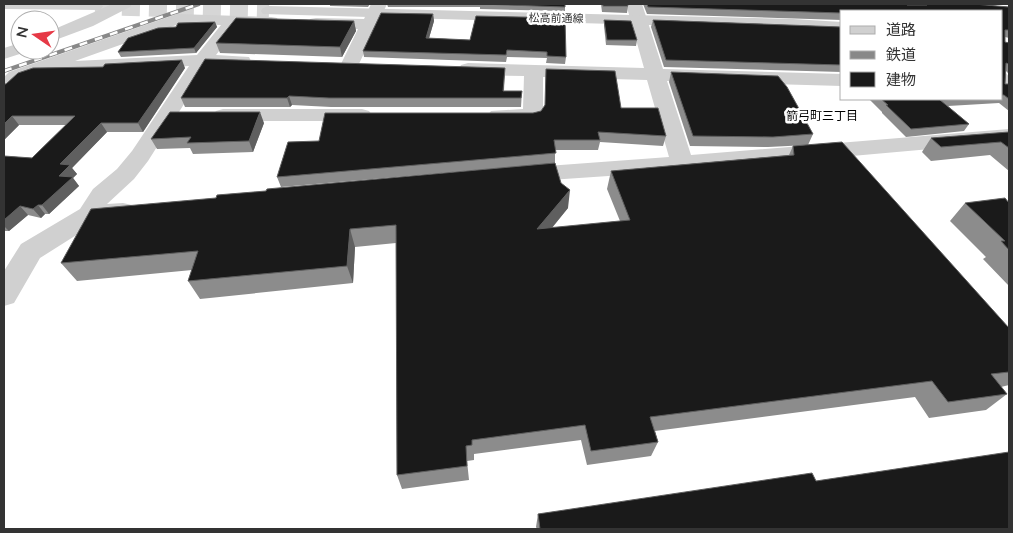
<svg xmlns="http://www.w3.org/2000/svg" width="1013" height="533" font-family="Lato,'Noto Sans JP',sans-serif">
  <rect width="100%" height="100%" fill="#fff"/>
  <g fill="none" stroke-linecap="round" stroke-linejoin="round">
    <path stroke="#d6d6d6" stroke-width="18" stroke-dasharray="18 9" stroke-linecap="butt" d="M95,6L269,11"/>
    <path fill="#d0d0d0" fill-rule="evenodd" d="M1002,72L1006,73L1009,77V88L1005,87L1002,83Z"/>
    <path fill="#d0d0d0" fill-rule="evenodd" d="M371,4H387L358,66L356,70L349,72L342,70L340,66L358,29L316,28L310,27L308,23L310,19L316,18L364,19Z
      M626,4H642L663,69L842,74V86L667,81L691,155L1009,129V142L682,171L520,182L512,180L508,175L512,170L520,168L669,157L647,80L543,77V115L540,119C526,123 505,123 491,119L488,115L491,111L523,109L524,76L468,75L461,73L459,69L461,65L468,63L644,68Z
      M901,4H917L921,11H905Z
      M177,14L271,17L277,18L279,22L277,26H238L216,55L249,57L251,61L249,65L208,66L148,161L134,179L107,204L123,203L132,205L136,211L132,217L97,222L40,258L14,303L4,306V271L21,244L80,209L93,189L117,169L132,151L189,66L38,75L23,80L11,91L4,93V77L9,72ZM179,24L221,25L197,55L75,61Z
      M223,109H362L369,111L372,115L369,119L362,121H223L216,119L213,115L216,111Z"/>
    <path fill="#d0d0d0" fill-rule="evenodd" d="M4,4H101L103,6L101,9L112,4H132L130,7L93,26L50,42V31L99,10L4,9Z
      M269,6L793,19L842,22V32L793,29L263,14L261,11L263,8Z
      M20,43V50H28L26,52L4,59V48Z"/>
    <defs>
      <path id="rail" d="M4,71L199,4"/>
    </defs>
    <use href="#rail" stroke="#888" stroke-width="4"/>
    <use href="#rail" stroke="#fff" stroke-width="2.5" stroke-dasharray="8" stroke-linecap="butt"/>
  </g>
  <path fill="#8c8c8c" d="M330,4H370L368,7L330,6Z
    M387,4H565V11L480,9V7H388Z
    M601,4H627L628,6L627,13L602,12Z
    M643,4H906L907,5H919L918,4H974L1009,7V38L1005,37V42L1009,43V74L1006,71L1005,84H1009V111L999,103L948,106L969,124L964,131L906,137L882,113V112L869,99H1002V11H842V20L647,14Z
    M433,14L434,21L429,38L470,40L476,16L566,57L565,64L546,63L547,58L507,57L506,62L364,57L363,51Z
    M604,20L637,40L636,46L606,45L604,26Z
    M653,20L842,27V72L664,67L651,27Z
    M354,21L356,31L342,57L220,53L216,43Z
    M215,22L217,27L196,53L121,57L118,52L176,27Z
    M103,67L185,68L143,132H107L72,168L77,174L73,178L79,186L49,214H45L41,218L28,215L9,231H4V156L32,158L66,125H19L4,140V84Z
    M505,68L504,91H522L521,107H331L292,105L290,107H185L181,98Z
    M671,72L813,134L808,145L768,147L690,146L669,82Z
    M621,108L666,136L663,146L600,142L598,150H555V163L568,208L552,228L620,221L607,189L611,171L789,155L793,146L1009,328V385L1001,387L1007,394L986,410L929,418L915,397L655,431L658,442L651,456L587,465L581,440L474,454V460L467,461L469,480L402,489L397,475L396,243L355,247L353,283L200,299L188,281L192,270L77,281L61,263L216,198L266,191L533,165L281,187L277,177L319,141L533,113Z
    M264,123L253,152L193,154L190,148L157,149L151,139Z
    M1009,132V171L990,155L931,161L922,152L931,138Z
    M965,203H1009V286L983,259L986,257L950,221Z
    M816,481L1009,529H537L536,527L538,514Z"/>
  <path fill="#5f5f5f" d="M433,14L434,21L427,45L426,38Z
    M354,21L356,31L342,57L340,47Z
    M215,22L217,27L196,53L194,48Z
    M182,60L185,68L143,132L138,123Z
    M289,96L292,105L290,107L287,98Z
    M260,112L264,123L253,152L249,141Z
    M12,116L19,125L4,140V124Z
    M101,123L107,132L72,168L77,174L73,178L79,186L49,214L42,205L59,176L60,164Z
    M570,190L568,208L536,247L537,229Z
    M38,205L45,214L41,218L33,209Z
    M20,206L28,215L9,231L4,226V220Z
    M350,229L355,247L353,283L347,266Z"/>
  <path fill="#1a1a1a" stroke="#5f5f5f" d="M479,4H565V7Z
    M603,4H627L628,6H603Z
    M647,4H906L907,5H927L926,4H974L1009,7V30H1005V42L1009,43V64L1006,63L1005,84H1009V99L1004,95H1002V11H842V13L648,7Z
    M381,13L433,14L426,38L470,40L476,16L565,18L566,57L547,56V52L507,50L506,55L363,51Z
    M236,18L354,21L340,47L216,43Z
    M604,20L631,21L637,40H607Z
    M653,20L842,27V65L666,60Z
    M215,22L194,48L118,52L128,38L158,28L176,27L178,23Z
    M205,59L505,68L503,91H522L521,98H329L289,96L287,98H181Z
    M182,60L138,123H101L60,164L70,165L59,176L73,177L42,205H38L33,209L20,206L4,220V156L32,158L75,116H12L4,124V84H6L18,73L33,68L103,67L105,64Z
    M546,69L615,71L621,108H658L666,136L598,132L600,140H554L556,153L277,177L288,142L319,141L325,113H533L541,111L545,105Z
    M671,72L778,76L787,87L813,134L773,137L693,136Z
    M881,99H957L940,100L969,124L911,129L886,105H888Z
    M170,112H260L249,141L187,143L191,137L151,139Z
    M1009,132V148L1001,142L941,147L931,138Z
    M842,142L1009,328V372L991,374L1007,394L948,402L932,381L650,417L658,442L591,451L585,425L472,440V445L466,446L467,466L397,475L396,225L350,229L347,266L188,281L198,251L61,263L91,209L216,198L217,195L266,191L267,189L555,163L561,183L570,190L537,229L630,220L611,171L794,155L793,146Z
    M1005,198L1009,203V250L1001,241H1005L965,203Z
    M1009,452V529H540L538,514L812,473L816,481Z"/>
  <g text-anchor="middle" stroke-width="5" stroke-linejoin="round" paint-order="stroke">
    <g font-size="11" fill="#333" stroke="#fff">
      <text transform="translate(556 18) rotate(1)" y="4">松高前通線</text>
    </g>
    <g font-size="12" fill="#000" stroke="#fff">
      <text x="822" y="120">箭弓町三丁目</text>
    </g>
  </g>
  <rect width="1013" height="533" fill="none" stroke="#333333" stroke-width="10"/>
  <rect x="840" y="10" width="162" height="90" fill="#ffffff" stroke="#adadad"/>
  <rect x="850" y="26" width="25" height="8" fill="#d0d0d0" stroke="#adadad"/>
  <text x="886" y="35" font-size="15" fill="#333333">道路</text>
  <rect x="850" y="51" width="25" height="8" fill="#888888" stroke="#adadad"/>
  <text x="886" y="60" font-size="15" fill="#333333">鉄道</text>
  <rect x="850" y="72" width="25" height="15" fill="#1a1a1a" stroke="#adadad"/>
  <text x="886" y="85" font-size="15" fill="#333333">建物</text>
  <g transform="translate(35 35) rotate(283)"><circle r="24" fill="#ffffff" stroke="#adadad"/>
  <path d="M0-4L9 19L0 12L-9 19Z" fill="#e63946"/>
  <text y="-8" font-size="14" font-weight="bold" text-anchor="middle" fill="#333333">N</text>
  </g>
</svg>
